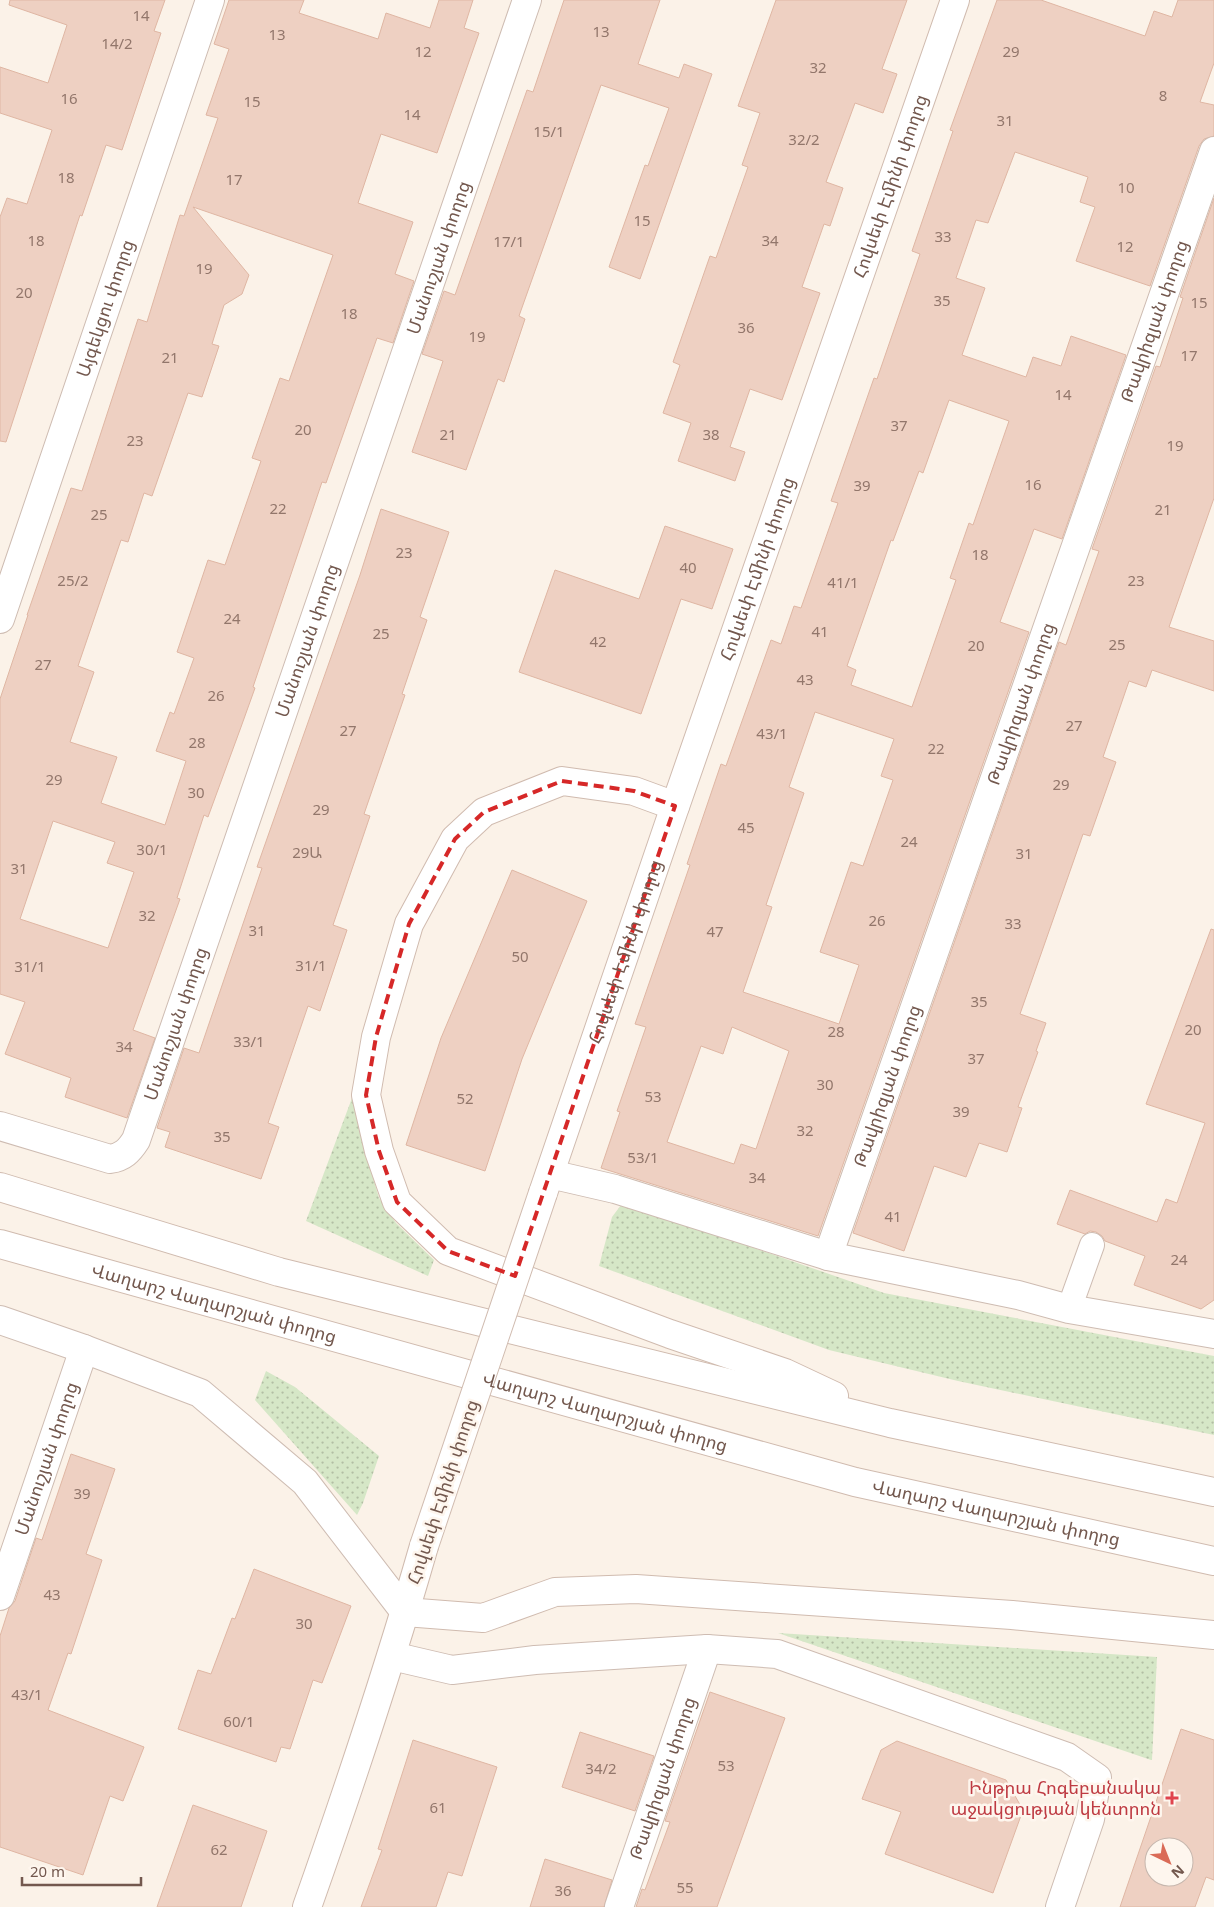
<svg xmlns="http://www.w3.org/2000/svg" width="1214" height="1907" font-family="'Noto Sans','Noto Sans Armenian',sans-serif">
  <defs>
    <pattern id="grass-dots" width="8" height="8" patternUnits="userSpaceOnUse" patternTransform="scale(1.25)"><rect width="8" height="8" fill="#d6e7c7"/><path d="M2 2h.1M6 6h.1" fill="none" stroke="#b2bea4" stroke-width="1.8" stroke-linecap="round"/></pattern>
  </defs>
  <rect width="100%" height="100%" fill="#fbf2e8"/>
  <path fill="url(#grass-dots)" d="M352,1098L359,1106L360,1133L379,1198L396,1223L434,1260L428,1276L306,1221Z
    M621,1205L633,1206L884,1293L1214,1356V1435L958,1381L829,1350L599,1266L612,1217Z
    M266,1371L295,1387L379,1456L363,1503L357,1515L255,1400Z
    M778,1633L1157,1657L1152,1760H1151Z"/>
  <path fill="#eed0c2" stroke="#dfb6a3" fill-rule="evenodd" d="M10,0H165L154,31L161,33L122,150L106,145L82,216L80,215L6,442L0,441V217L7,198L27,204L52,130L0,113V67L48,83L67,25L9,5Z
    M229,0H304L299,13L378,39L386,13L430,28L439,0H473L464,28L479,33L437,153L381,134L358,203L413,222L395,274L414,281L393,343L377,338L326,483L322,482L253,687L255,688L241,727L208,817L204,815L177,898L180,899L133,1030L155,1038L127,1118L65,1097L71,1078L5,1054L25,1002L0,994V699L28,615H27L71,488L82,491L138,319L147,322L180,215L184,216L218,118L206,115L229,49L214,44ZM193,207L333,255L289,381L280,378L252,458L261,461L225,565L208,560L177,652L194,658L174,714L170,712L156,751L186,761L165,825L101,803L117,757L70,742L94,672L78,666L121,540L128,542L144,493L152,496L188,393L202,397L219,346L212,344L224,305L242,294L249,275ZM53,821L115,842L107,863L134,872L108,948L20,919Z
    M564,0H660L638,64L679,78L684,64L712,74L640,279L609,267L645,165L648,166L669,108L601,85L519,316L525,319L504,382L498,379L466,470L412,452L443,361L422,354L444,291L455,295L527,90L533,92Z
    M776,0H907L882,69L897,74L883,113L855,103L826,182L843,188L830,226L824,224L802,287L820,293L782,400L750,389L730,447L745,452L735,481L678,461L691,423L663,413L680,365L673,362L710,256L716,258L748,167L742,165L760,113L738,106Z
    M997,0H1041L1145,36L1154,11L1172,17L1178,0H1214V63L1200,102L1214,105V136L1204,139L1199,146L1150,286L1076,261L1095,207L1080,202L1088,177L1015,152L988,223L976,220L956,278L985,288L962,355L1026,377L1033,357L1061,366L1071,336L1126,355L1062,539L1034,529L1000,622L1029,632L818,1236L601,1168L620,1112L617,1111L646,1027L635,1024L690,865L687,864L721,764L726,766L771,640L781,644L794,606L801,608L838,503L831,501L874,378L877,379L920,254L912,251L953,131L950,130ZM949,400L1009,421L973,525L969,523L950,578L956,580L912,707L851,685L856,670L847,666L891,540L893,541L919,471L923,473ZM815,712L894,739L881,776L893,780L863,866L851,862L820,952L859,965L839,1024L743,992L772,907L766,905L804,793L789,787ZM732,1027L789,1051L756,1149L741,1144L734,1164L667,1142L701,1046L723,1054Z
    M1214,198V498L1169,627L1214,641V691L1152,670L1146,687L1129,681L1103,757L1116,762L1090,836L1083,834L1020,1014L1046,1023L1036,1051L1038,1052L1018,1107L1022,1108L1007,1152L979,1143L966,1177L934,1166L904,1251L853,1233L1059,642L1066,645L1099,551L1092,549L1156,366L1160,367L1183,298L1180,297Z
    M381,509L449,532L420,617L427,620L402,694L405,695L364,814L370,816L333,925L347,930L320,1011L308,1006L268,1123L279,1127L261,1179L165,1147L170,1132L157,1128L184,1048L199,1053L262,868L257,867L360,575Z
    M665,526L733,549L712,609L681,599L641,714L519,672L555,570L639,599Z
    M512,870L587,901L522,1059L485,1171L406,1145L441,1038Z
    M1211,929L1214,930V1300L1201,1309L1134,1285L1145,1256L1105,1241L1102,1236L1096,1232L1090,1231L1085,1234L1057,1224L1070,1190L1157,1222L1166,1199L1177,1203L1205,1123L1146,1104Z
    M71,1454L115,1469L86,1554L102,1560L71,1654L68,1653L48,1710L144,1747L123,1801L110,1796L83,1875L0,1847V1636L9,1608L15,1601L36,1538L42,1540Z
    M254,1569L351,1606L322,1683L313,1680L290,1749L281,1747L276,1762L178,1729L198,1670L211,1674L232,1618L235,1619Z
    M710,1692L785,1718L717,1907H636L642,1889L645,1890L670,1822L665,1821Z
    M1181,1729L1214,1740V1880L1206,1877L1195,1907H1120ZM1154,1847H1184V1877H1154Z
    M580,1732L654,1756L635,1811L562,1787Z
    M413,1740L497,1767L462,1876L448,1872L436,1907H361L382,1850L378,1849Z
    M897,1741L1006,1780L1023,1810L993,1893L885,1854L901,1812L862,1799L881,1750Z
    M193,1805L267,1831L241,1907H157Z
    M545,1859L612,1880L604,1907H530Z"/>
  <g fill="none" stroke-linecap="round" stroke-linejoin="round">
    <defs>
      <path id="lane" d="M1069,1309L1092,1245"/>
      <g id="street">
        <path id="s1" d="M0,619L210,0"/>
        <path id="s2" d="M0,1126L110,1159C123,1157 129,1151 136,1140L527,0"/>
        <path d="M550,1174L615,1189L828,1256L1018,1295L1069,1309L1214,1334"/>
        <path id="s3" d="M828,1256L1214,151"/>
        <path d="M0,1320L84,1349L200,1393L305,1482L405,1612"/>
        <path id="s4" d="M0,1596L84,1349"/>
        <path d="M392,1656L452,1670L535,1660L707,1649L777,1654L1067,1757L1097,1778L1090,1819L1060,1907"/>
        <path id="s5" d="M619,1907L707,1649"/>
      </g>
      <g id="secondary">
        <path d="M675,806L634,791L562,781L484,812L455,839L409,924L376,1037L366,1095L379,1151L397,1202L448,1251L670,1334L785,1373L834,1396"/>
        <path d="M0,1187L279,1272L890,1423L1214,1492"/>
        <path id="s6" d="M543,1193L670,821L955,0"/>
        <path id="s7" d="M0,1244L855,1482L1214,1561"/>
        <path d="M405,1612L483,1618L555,1592L636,1589L1012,1615L1214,1635"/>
        <path d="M307,1907C349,1788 389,1668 424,1546"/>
      </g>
    </defs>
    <use href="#lane" stroke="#cebcb2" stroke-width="26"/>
    <use href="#street" stroke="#cebcb2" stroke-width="30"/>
    <use href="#secondary" stroke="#d0bbaf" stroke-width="30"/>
    <use href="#lane" stroke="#fff" stroke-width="24"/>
    <use href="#street" stroke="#fff" stroke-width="28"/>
    <use href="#secondary" stroke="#fff" stroke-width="28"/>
    <defs>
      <path id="secondary-bridge" d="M424,1546L543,1193"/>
    </defs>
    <use href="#secondary-bridge" stroke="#d0bbaf" stroke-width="30" stroke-linecap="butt"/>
    <use href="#secondary-bridge" stroke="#fff" stroke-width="28"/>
  </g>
  <path fill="none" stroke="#d62828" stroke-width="4" stroke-dasharray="10 6" stroke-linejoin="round" d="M562,781L634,791L675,806L515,1276L448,1251L397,1202L379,1151L366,1095L376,1037L409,924L455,839L484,812Z"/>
  <path fill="#e0444e" stroke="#fef6ee" stroke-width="2" d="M1169.5 1790.5h5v5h5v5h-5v5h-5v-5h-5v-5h5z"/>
  <g text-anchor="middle" stroke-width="5" stroke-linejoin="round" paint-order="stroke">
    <g font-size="15" fill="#92766b">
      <text x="141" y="21">14</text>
      <text x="601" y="37">13</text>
      <text x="277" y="40">13</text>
      <text x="117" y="49">14/2</text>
      <text x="423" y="57">12</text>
      <text x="1011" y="57">29</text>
      <text x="818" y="73">32</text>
      <text x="1163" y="101">8</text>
      <text x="69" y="104">16</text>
      <text x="252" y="107">15</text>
      <text x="412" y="120">14</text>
      <text x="1005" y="126">31</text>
      <text x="549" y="137">15/1</text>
      <text x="804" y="145">32/2</text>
      <text x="66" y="183">18</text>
      <text x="234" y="185">17</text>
      <text x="1126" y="193">10</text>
      <text x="642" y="226">15</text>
      <text x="943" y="242">33</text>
      <text x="36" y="246">18</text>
      <text x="770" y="246">34</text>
      <text x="509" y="247">17/1</text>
      <text x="1125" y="252">12</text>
      <text x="204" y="274">19</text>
      <text x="24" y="298">20</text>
      <text x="942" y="306">35</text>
      <text x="1199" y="308">15</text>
      <text x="349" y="319">18</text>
      <text x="746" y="333">36</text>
      <text x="477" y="342">19</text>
      <text x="1189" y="361">17</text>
      <text x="170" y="363">21</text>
      <text x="1063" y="400">14</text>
      <text x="899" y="431">37</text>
      <text x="303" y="435">20</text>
      <text x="448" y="440">21</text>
      <text x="711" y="440">38</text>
      <text x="135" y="446">23</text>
      <text x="1175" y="451">19</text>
      <text x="1033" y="490">16</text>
      <text x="862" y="491">39</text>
      <text x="278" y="514">22</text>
      <text x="1163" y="515">21</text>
      <text x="99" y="520">25</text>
      <text x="404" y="558">23</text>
      <text x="980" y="560">18</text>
      <text x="688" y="573">40</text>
      <text x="73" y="586">25/2</text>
      <text x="1136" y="586">23</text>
      <text x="843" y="588">41/1</text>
      <text x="232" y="624">24</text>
      <text x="820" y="637">41</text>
      <text x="381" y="639">25</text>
      <text x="598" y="647">42</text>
      <text x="1117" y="650">25</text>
      <text x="976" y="651">20</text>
      <text x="43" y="670">27</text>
      <text x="805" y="685">43</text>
      <text x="216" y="701">26</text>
      <text x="1074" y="731">27</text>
      <text x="348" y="736">27</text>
      <text x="772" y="739">43/1</text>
      <text x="197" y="748">28</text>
      <text x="936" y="754">22</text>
      <text x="54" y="785">29</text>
      <text x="1061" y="790">29</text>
      <text x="196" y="798">30</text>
      <text x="321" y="815">29</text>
      <text x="746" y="833">45</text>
      <text x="909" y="847">24</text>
      <text x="152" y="855">30/1</text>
      <text x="307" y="858">29Ա</text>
      <text x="1024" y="859">31</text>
      <text x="19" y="874">31</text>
      <text x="147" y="921">32</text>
      <text x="877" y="926">26</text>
      <text x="1013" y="929">33</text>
      <text x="257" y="936">31</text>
      <text x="715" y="937">47</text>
      <text x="520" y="962">50</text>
      <text x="311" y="971">31/1</text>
      <text x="30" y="972">31/1</text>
      <text x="979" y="1007">35</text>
      <text x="1193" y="1035">20</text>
      <text x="836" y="1037">28</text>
      <text x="249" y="1047">33/1</text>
      <text x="124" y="1052">34</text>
      <text x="976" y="1064">37</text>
      <text x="825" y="1090">30</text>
      <text x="653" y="1102">53</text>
      <text x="465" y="1104">52</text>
      <text x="961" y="1117">39</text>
      <text x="805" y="1136">32</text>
      <text x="222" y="1142">35</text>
      <text x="643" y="1163">53/1</text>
      <text x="757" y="1183">34</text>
      <text x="893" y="1222">41</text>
      <text x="1179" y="1265">24</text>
      <text x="82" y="1499">39</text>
      <text x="52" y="1600">43</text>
      <text x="304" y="1629">30</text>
      <text x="27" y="1700">43/1</text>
      <text x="239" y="1727">60/1</text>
      <text x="726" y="1771">53</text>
      <text x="601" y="1774">34/2</text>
      <text x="438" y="1813">61</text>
      <text x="219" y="1855">62</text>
      <text x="685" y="1893">55</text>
      <text x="563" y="1896">36</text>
    </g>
    <g font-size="18" fill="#73584e" stroke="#fef6ee">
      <text dy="6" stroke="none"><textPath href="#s6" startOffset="1065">Հովսեփ Էմինի փողոց</textPath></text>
      <text dy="6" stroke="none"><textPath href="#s2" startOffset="1081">Մանուշյան փողոց</textPath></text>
      <text dy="6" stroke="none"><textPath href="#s1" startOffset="328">Այգեկցու փողոց</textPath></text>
      <text dy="6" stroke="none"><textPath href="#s3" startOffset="990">Թավրիզյան փողոց</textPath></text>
      <text dy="6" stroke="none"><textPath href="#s6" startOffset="660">Հովսեփ Էմինի փողոց</textPath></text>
      <text dy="6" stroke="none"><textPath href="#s2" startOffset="676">Մանուշյան փողոց</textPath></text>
      <text dy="6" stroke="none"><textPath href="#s3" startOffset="585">Թավրիզյան փողոց</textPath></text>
      <text dy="6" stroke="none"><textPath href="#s6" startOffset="255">Հովսեփ Էմինի փողոց</textPath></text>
      <text dy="6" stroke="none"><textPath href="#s2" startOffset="271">Մանուշյան փողոց</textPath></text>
      <text dy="6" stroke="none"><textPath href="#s3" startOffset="180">Թավրիզյան փողոց</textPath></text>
      <text dy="6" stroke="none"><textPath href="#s7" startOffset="222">Վաղարշ Վաղարշյան փողոց</textPath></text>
      <text dy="6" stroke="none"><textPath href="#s7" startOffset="628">Վաղարշ Վաղարշյան փողոց</textPath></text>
      <text dy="6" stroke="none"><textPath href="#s4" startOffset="145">Մանուշյան փողոց</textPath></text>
      <text transform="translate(443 1492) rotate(-72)" y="6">Հովսեփ Էմինի փողոց</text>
      <text dy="6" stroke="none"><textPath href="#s7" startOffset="1032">Վաղարշ Վաղարշյան փողոց</textPath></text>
      <text dy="6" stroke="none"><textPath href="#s5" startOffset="136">Թավրիզյան փողոց</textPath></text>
    </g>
    <g font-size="18" fill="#be3a42" stroke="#fef6ee" text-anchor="end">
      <text x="1161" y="1794">Ինթրա Հոգեբանակա<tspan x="1161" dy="21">աջակցության կենտրոն</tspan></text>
    </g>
  </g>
  <g transform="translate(1169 1862) rotate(137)"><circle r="24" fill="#fef6ee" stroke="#c6b7ae"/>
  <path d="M0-4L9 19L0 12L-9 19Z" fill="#da6b57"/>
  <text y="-8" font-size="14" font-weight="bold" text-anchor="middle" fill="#73584e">N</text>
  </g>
  <path d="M22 1877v8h119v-8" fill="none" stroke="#73584e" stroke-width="2.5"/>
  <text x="30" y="1877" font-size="15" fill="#73584e" stroke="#fef6ee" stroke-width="4" paint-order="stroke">20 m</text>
</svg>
